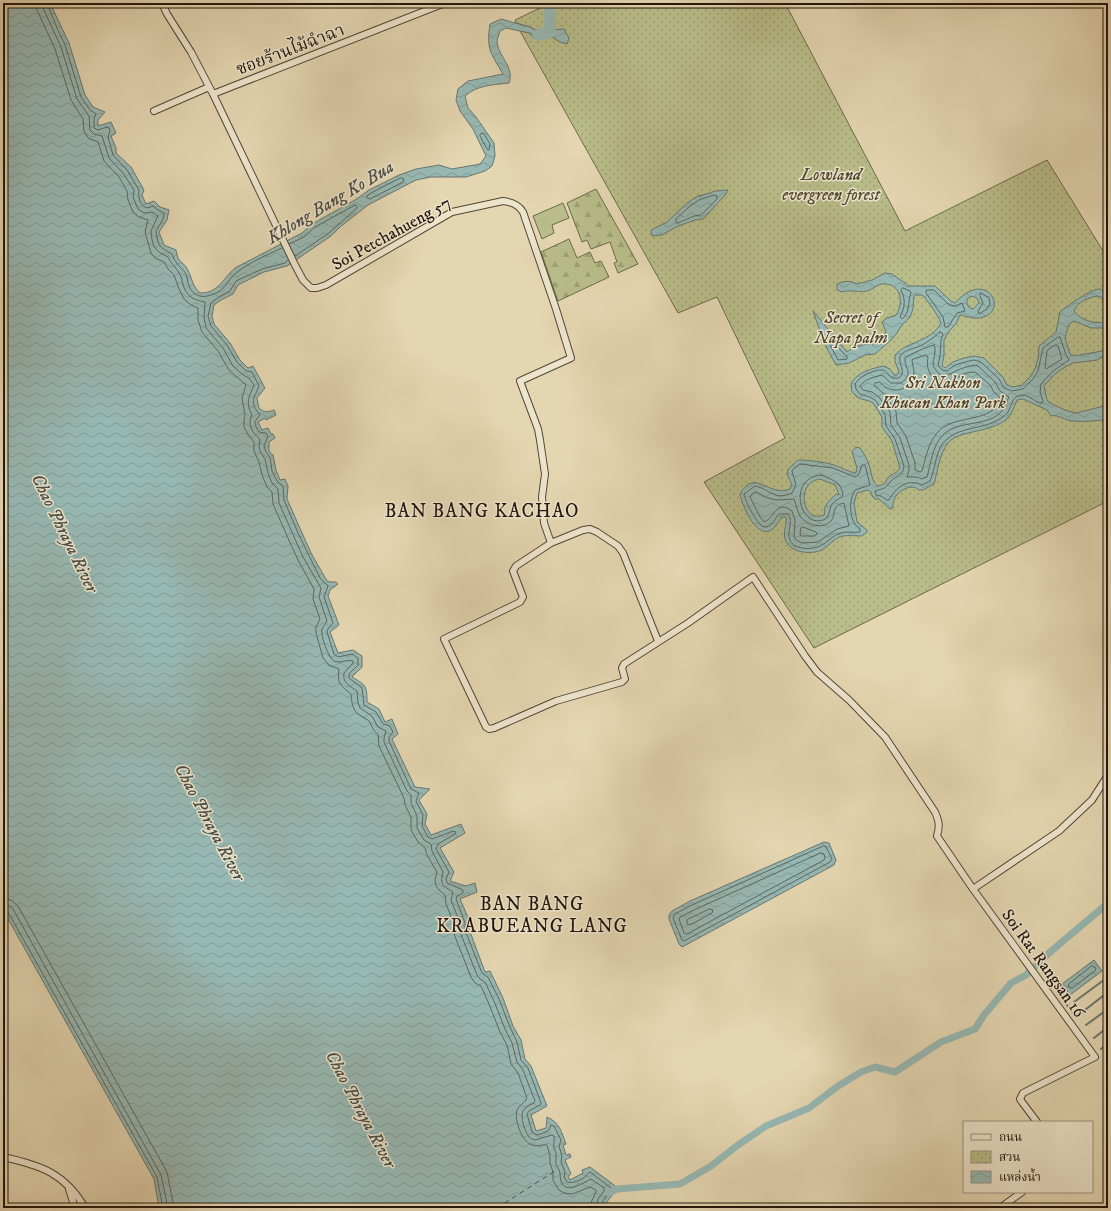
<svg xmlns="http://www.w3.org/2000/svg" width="1111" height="1211" font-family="'IM FELL DW Pica','Noto Serif Thai',serif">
  <defs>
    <pattern id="forest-firs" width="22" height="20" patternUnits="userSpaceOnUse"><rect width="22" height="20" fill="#b8bd89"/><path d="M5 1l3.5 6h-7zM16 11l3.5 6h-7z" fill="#9ea275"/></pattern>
    <pattern id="park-dots" width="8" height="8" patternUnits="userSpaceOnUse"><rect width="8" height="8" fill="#b8bd89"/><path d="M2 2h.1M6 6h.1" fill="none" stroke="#9ea275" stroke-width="1.8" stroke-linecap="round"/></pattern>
    <pattern id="water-waves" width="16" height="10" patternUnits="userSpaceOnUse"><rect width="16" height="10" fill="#97b8b3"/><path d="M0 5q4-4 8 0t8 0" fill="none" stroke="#829d99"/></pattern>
  </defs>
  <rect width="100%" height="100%" fill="#e4d6b1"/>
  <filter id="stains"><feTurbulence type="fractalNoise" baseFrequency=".005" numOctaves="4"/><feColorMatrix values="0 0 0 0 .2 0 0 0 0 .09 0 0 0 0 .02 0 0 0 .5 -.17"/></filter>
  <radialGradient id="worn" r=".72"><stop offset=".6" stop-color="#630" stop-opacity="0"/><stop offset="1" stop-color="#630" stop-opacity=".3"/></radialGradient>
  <path fill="#b8bd89" stroke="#6c6a4b" d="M563,203L569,218L552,225L554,233L542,239L533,216Z"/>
  <path fill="url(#forest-firs)" stroke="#6c6a4b" d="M596,189L638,264L618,273L614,263L617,262L610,242L591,249L587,240L582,242L567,203Z
    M569,239L577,258L590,252L595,263L601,261L609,277L558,301L541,252Z"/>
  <path fill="url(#park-dots)" stroke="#6c6a4b" d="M550,3H785L905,231L1047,160L1108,259V501L814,648L704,482L785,438L717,297L678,313L520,31L530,33L534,39L549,35L560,42L569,38L537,31L530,27L516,23L515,20Z"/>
  <path fill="url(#water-waves)" stroke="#687771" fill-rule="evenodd" d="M3,3H50L69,43L85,95L93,107L105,112L98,120V126L111,122L116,133L111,136L116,148V153L131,167L144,190L142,195L146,204L154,201L160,207L169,210L167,220L159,232L164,245L176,250C177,253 177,257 179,260C181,262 184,264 186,267C192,275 191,285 200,293C219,293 222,279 235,268L302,233L312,224L355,200L369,190L399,175L416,169L439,165L452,169L480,164L486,156L473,129L460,111L456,100L458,89L468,81L503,74C491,53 486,50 490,24L501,19L530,27L537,31L564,29L569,38L567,44L560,42L549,35L534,39L530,33L520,31L506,28L500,31C499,34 498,37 497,40C497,56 515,66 509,83C493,85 477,85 465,96L468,108L476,117L494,143L495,156L492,166L485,171L466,177H431L416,180L368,205L340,227L331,236L287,266L264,272L238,285L233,294L221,300L214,305L212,316L214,324L230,343L240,360L248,368L253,366L265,388L257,398L259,408C264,413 268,412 274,410L276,415L266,420L265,418L258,422L262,430L268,428L271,434H273L275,438L269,442V451L273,455L276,470L280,480L285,479L288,486L287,499L311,553L327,581L331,582H336L338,584L330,590L328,596L339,625L330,632L338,653L353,650L362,656V667L352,677C366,685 367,686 367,702L379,709L385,722L392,719L398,734L392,739L415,787L430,789L419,800L427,814L425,824L431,835L461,824L465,833L440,848L454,872L450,881L466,886L475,883L477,892L460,899L470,922L469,929L485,972L490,971L503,998L513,1026L521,1040L525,1059L531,1066L547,1106L531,1115L536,1131L546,1128L547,1117C560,1123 561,1131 566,1144L563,1145L566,1155L570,1154L571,1157L565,1160L571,1174L568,1176L570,1180L583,1173L582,1170L590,1167L614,1185L617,1189L606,1203L604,1208H159L154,1179L3,910Z
    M728,190L726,194L703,219L695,220L676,227L662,235L652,236L651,230L667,222L687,203L698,196L707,194L715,191Z
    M885,273L892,274L909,286H935L951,301L955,303C988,266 1011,314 979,318C973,319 966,316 960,315L956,324L949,331L944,340V356L942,365L945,368L953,362L964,358L974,356L984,358L1003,377L1006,384L1012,387L1022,385L1030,377L1035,369L1038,359L1039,346L1056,332L1060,312C1066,307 1092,288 1100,289C1102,290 1106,293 1108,294V304L1098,296C1089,297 1077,302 1074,311C1082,321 1096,325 1108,321V328H1091L1074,321L1069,324L1065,338L1070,354L1074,356L1108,350V355H1106L1097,360L1073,363L1065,367L1055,374L1044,386L1047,400L1050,403L1065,410L1076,413L1108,405V419C1096,421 1085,422 1073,421C1065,421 1059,414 1051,416L1047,410L1023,399L1017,400C1014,407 1012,414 1007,419C991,433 958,430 948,443C939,455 938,470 934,484L923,490H919C912,483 899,490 895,498C893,501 893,504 893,508L890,509L879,499H875L872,496L871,492L868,490L857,493L854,503L857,522L867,530V532L862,536C856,536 849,535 843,536C835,537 829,546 822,550C811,555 789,553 785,539C783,531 787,525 786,517H782C778,522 775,529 769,531C755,536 742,505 740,494C755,467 769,498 790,489L792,485L787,474L788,469L798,460C807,460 825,462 834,465C841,467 848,472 856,473L857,468L852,452L856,447L860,448C864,453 867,459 869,465C872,473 871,481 878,486C884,485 885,483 888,478C891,474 895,475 900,468L892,441L882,427V417L873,403L869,401L858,398L852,392L851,383C858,372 871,369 883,366L890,369L894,375H897L899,371L895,362V355C909,340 931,342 941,323C939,317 927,299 922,295H915L914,296L913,309L910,317L901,326L897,333L891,340L875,354L865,355L849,363L836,365L824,343L813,311L847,352C857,344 865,344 877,344L886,332L882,322L887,318L896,315C905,301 900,282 881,284C876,285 872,290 867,291C858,293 850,289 842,292L837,290V284C844,281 850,280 857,284L872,280ZM971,296L977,298L979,303L973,309L970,308L967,304V299ZM820,479L835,485L839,494L838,495L836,494L828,502L824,509L825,512L824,515C803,524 794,483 820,479Z
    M824,842L829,843L836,860L834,865L682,947L679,944L669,919V915L672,911L690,901Z
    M1094,960L1102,971L1070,995L1062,984Z"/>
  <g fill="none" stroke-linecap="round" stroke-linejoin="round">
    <path stroke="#5c6760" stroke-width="1" d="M36,3L37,10L55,49L71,100L83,119L84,131L88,138L98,142L104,161L119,177L127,191L128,200L133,212L139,217L148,220L145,232L151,253L155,258L164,262L168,269L174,275L179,289L184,299L191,305L198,308V320L202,332L218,351L229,370L246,385L242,398L245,415L244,420V427L249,436L254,442V451L259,462L262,475L267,487L272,492L273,504L288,538L298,560L314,589L313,599L320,619L316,627V633L323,658L329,665L339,669C337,684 340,685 351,694C352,703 352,711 361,716C363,718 367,719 369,721C372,726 373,731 378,734L379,746L404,798L405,805L411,817V830L418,842L425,848L427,855L437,872L435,880L436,886L440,891L445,895L446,904L454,924V934L471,977L475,983L481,986L489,1004L500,1032L507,1045L511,1064L518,1073L527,1098C525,1103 519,1105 517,1110C514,1120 522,1142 532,1145C537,1147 543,1144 547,1145L550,1156V1163L553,1172V1180L559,1190L564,1193L572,1194L590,1187L596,1190C596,1195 590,1201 590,1208
      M42,3L43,8L61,47L77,99L89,116L90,130L94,134L102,136L109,158L123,173L134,190L133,197L138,209L144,213L152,212L158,216L151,231C152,247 155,251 168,257C171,264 176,267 179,273C182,277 182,281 183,285C187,297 194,300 205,302L204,317L206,328L223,348L233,366L243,375L249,378L254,385C249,397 245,402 252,415C247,424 252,433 260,439L259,448L261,453L265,459L268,473L272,483L278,489L279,503L303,557L321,588L319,597L327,621C326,624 323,626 322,629C320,635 329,659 334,661C340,664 347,659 353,661V663L344,673C342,683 350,686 357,691L358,703L360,708L372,716L378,727L386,731L384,738V742L407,791L411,795V803L417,816V828L424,840L431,844L432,851L443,872C440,885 442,885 453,892L451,900L460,923V932L477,975L480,979L485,982L494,1001L505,1029L512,1043L517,1062L523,1070L535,1101L534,1103C530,1105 525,1107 523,1111C520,1117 525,1132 529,1137C531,1139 532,1139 535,1140L552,1135L554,1136C555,1141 553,1144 554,1148C555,1151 556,1152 556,1154C557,1158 555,1160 556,1164C557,1167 560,1170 560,1173C560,1197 578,1186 591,1179L604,1188V1191L598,1199L596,1208
      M47,3L57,28L65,45L81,97L90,110L96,114L94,119V128L98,130L107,127L109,128L110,131L108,137L113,155L127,170L139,190C138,196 139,205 147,208L153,206L158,210L164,213L163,219L156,231C158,246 159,247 172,254C173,256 174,260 176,262C179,267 183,269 186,274C188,278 187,282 189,286C195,300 208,298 220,291C227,286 229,278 236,273C250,262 267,255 282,248
      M482,133L484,134L490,144L489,150L487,149L480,136Z
      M401,178L404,179L403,182L370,199L367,198V196L371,193Z
      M715,195L717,196V199L701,215L694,216L678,223L676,222V219L690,206L699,200Z
      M289,244L304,237L315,227L355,205L357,206V208L329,233L295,256
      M288,260L285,263L262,269L236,281L230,291L219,297L211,303L208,316L211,326L227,345L237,362L246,371L252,372L259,386C254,399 249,402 260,415C253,423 254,423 259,432L266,433L268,436L264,446L266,452L270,457L272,471L277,481L283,486L284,500L298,533L320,578L328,586L324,597L333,623L328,629L327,632L334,654L338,657L352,654L358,658V665L349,674V678L362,688L364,705L376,712L383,724L390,726L393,732L389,737V741L411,789L419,793L416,801L423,815L422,826L428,837L432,839L453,831L456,832L455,834L438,844L436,849L449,872L446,879L447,883L463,890V893L457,896L456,899L465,923V930L482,973L484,975L488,977L499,999L510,1027L517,1042L521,1060L528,1068L541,1103L540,1105L529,1111L527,1114L532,1132L535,1134L538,1135L548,1131L551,1125L554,1126L561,1140L559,1146L562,1156L561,1162L565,1172L564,1177L567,1182C572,1184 582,1180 586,1176C587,1175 588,1173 590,1172L611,1188V1190L603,1201L601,1208
      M903,288L910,291L911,293C907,302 911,312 902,319L900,317C905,307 906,300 901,290Z
      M927,290H934L949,305L955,306L962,303L965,311L957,313L948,327H945L943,317L926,293Z
      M981,293L989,298L990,304L987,309L979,314L978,311L983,303L980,296Z
      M940,332L943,334L941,340L940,356L938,365L942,370L947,371L955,365L965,362L974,360L981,362L999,379L1004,388L1012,391L1023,389L1033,379L1038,371L1043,348L1058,337H1060L1066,355L1069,360L1053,371L1041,384L1040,392L1043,401L1042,403C1035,403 1030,395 1023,395C1012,395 1012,405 1008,412C1005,415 1002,418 998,420C983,429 960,427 947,439C935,449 936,468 930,481L922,485C908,478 896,487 889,500H887L881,496L876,495L875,491C886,488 884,489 891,481C897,475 903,477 904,466L895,439L886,426L885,414L875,400L870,397L860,394L856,389L855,384C859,377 874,369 883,370C887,371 889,376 892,378H899C907,371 898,365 900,356C905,350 910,350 917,347C926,344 933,338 940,332Z
      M830,338L844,354L847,356V359L838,360L828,341V339Z
      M934,345C937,351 933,359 933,366L939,374L946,376L958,370L966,367L974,365L978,366L995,382L1000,391L1009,397C1007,401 1005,407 1002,411C987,428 957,419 942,436C932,447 931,463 927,477L922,479L917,477H907L909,470V465L900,438L891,425L890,412L879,397L872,392L863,390L860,386C865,379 874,377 882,375L891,383H901C915,373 904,369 905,358C908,355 929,346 934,345Z
      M1055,345L1058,346L1062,359L1046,369L1045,367L1047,351Z
      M926,355L928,357C927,364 927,369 931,375C940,386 950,382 960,376C964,373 970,372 975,372L990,385L994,392L1001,399C991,425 953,413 937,433C928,444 926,457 922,471L920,472L915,470V463L906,436L897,423L896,411L884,394L874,385L875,383L880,382C882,384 884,387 887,388C899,394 913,386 914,373C914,368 912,364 912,360Z
      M800,464L833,468L855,477L859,474L862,465H865L870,485L855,490C848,501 849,522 860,529V532C854,533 847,531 841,533C833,535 828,542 820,546C812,550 794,550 790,540C786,532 794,522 788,514H779C775,518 773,526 766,527C758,528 745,501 744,494L755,486C770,489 774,501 792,493L796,485L792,471Z
      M821,475C831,479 841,482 843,494L842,497C827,505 833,505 827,518C801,534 785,478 821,475Z
      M756,492L768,498L777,500L794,499C796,504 797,511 800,516C806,525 823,530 831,521C837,513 830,506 844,503L849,526L837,529L818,542L802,543L796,540L794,537L795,520L792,511C776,499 775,518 764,522L760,517L750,497L751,495Z
      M803,527L816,532L817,534L814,536H801L800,533L801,528Z
      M824,846L826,847L832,859L830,862L684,941L682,940L673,918L675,914L692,905Z
      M821,853L824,854L825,858L824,860L687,934L684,933L679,919L680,917L694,910Z
      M3,898L11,900L18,906L167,1172L174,1208
      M3,904L9,906L13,909L161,1175L168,1208
      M3,909L8,912L157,1177L163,1208
      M710,909L713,910L712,913L690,925L687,924V920Z
      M1092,966L1096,968L1095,971L1072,988H1070L1068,986L1069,984Z"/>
    <path stroke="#687771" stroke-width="2" d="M1057,992L1076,1017L1108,992
      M1074,1002L1108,977
      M1086,1025L1108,1009
      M1094,1038L1108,1027
      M1101,1049L1108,1043
      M1107,1056L1108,1055"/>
    <path stroke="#97b8b3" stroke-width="7" d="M609,1193L617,1189L680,1184L711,1166L738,1145L766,1126L809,1108L838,1086L861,1072L875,1067L895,1072L941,1042L975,1029L984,1015L1011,983L1026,975L1049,953L1108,903"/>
    <path stroke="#97b8b3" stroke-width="12" d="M538,35L550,32V3"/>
    <path stroke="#4a4f47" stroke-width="1" stroke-dasharray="5 4" stroke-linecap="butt" d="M497,1208L558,1169"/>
    <defs>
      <path id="minor" d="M162,3L167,14L191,52L213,94L295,265L303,280L311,288H317L326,285L452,212L503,201C511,202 518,204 523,212L556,309L571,358L520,381L538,429L540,440L545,474L542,497L543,509L544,523L551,543
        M213,94L445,3
        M154,111L209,87
        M658,641L623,553L618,546L597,532L590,529L583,530L551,543L516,566L513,571L523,597L520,602L444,639L486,727L489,729L494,728L556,701L622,682L625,679L622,668L624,664L688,623L753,577L805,656L817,672L849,700L885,737L935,812C939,821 940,826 937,836L973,889L1095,1057L1023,1093L1020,1099L1022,1102L1037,1122
        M973,889L1059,831L1092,800L1108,775
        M3,1157C40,1165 65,1173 85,1208
        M69,1189L75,1208
        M1000,1208L1022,1192"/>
    </defs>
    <use href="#minor" stroke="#524636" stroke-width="8"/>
    <use href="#minor" stroke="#ede4cc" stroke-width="6"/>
  </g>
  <g text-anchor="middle" stroke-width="3" stroke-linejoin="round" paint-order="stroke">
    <g font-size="17" fill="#21160d" stroke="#ede4cc">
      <text transform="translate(290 49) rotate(-21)" y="6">ซอยร้านไม้ฉำฉา</text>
      <text transform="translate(391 233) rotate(-29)" y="6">Soi Petchahueng 57</text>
      <text transform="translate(1044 963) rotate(54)" y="6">Soi Rat Rangsan 16</text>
    </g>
    <g font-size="17" font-style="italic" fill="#4e4832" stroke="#ede4cc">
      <text x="831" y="180">Lowland<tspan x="831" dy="20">evergreen forest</tspan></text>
      <text x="851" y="323">Secret of<tspan x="851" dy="20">Napa palm</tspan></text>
      <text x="943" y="388">Sri Nakhon<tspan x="943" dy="20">Khuean Khan Park</tspan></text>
    </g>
    <g font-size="18" font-style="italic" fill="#4a4f47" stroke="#ede4cc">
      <text transform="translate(330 202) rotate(-31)" y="6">Khlong Bang Ko Bua</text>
      <text transform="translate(65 533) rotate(64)" y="6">Chao Phraya River</text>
      <text transform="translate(210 822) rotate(62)" y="6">Chao Phraya River</text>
      <text transform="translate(361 1109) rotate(62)" y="6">Chao Phraya River</text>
    </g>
    <g font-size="19" letter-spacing="1" fill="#21160d" stroke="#ede4cc">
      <text x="482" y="517">BAN BANG KACHAO</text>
      <text x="532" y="910">BAN BANG<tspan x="532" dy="22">KRABUEANG LANG</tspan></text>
    </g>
  </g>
  <rect width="1111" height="1211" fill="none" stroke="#e4d6b1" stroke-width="16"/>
  <rect x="4" y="4" width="1103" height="1203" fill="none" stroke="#21160d" stroke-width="2"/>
  <rect x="8" y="8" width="1095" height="1195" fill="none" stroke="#21160d"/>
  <rect x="963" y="1121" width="130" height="72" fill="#ede4cc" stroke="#9b9280"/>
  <rect x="971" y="1134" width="20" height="6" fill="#ede4cc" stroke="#9b9280"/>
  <text x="999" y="1141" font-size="12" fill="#21160d">ถนน</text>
  <rect x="971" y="1151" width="20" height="12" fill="url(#park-dots)" stroke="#9b9280"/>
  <text x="999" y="1161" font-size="12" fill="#21160d">สวน</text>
  <rect x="971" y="1171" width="20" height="12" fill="url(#water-waves)" stroke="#9b9280"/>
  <text x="999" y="1181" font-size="12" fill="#21160d">แหล่งน้ำ</text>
  <rect width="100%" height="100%" filter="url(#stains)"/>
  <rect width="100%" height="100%" fill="url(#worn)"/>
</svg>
